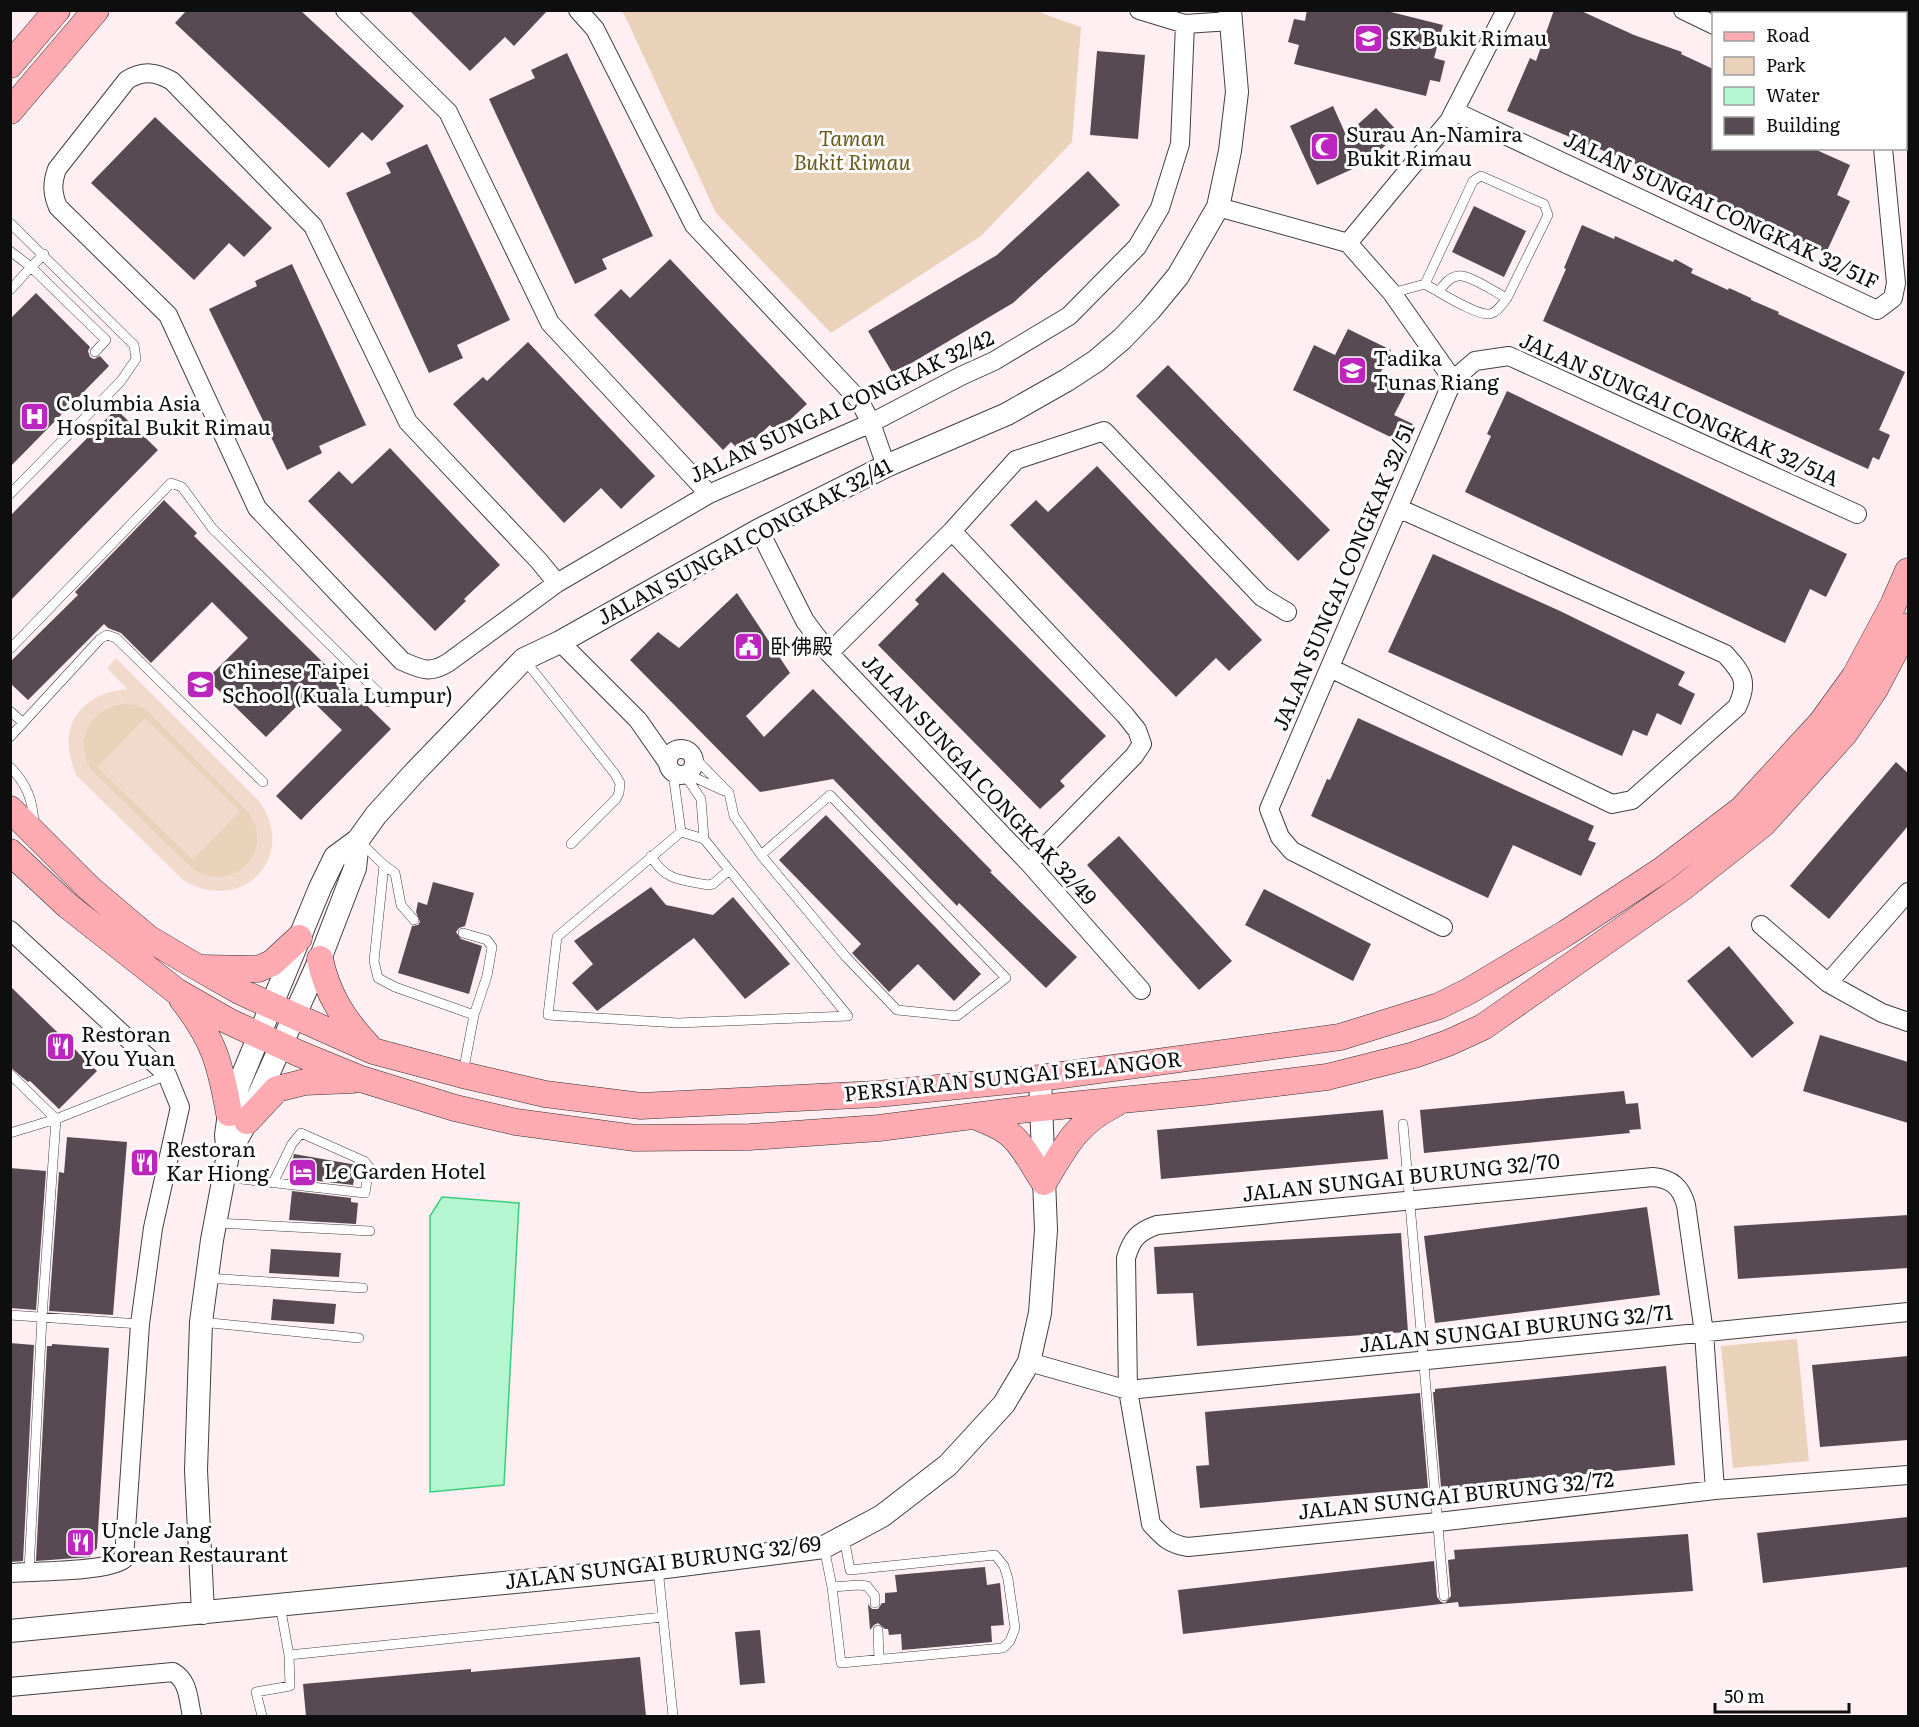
<svg xmlns="http://www.w3.org/2000/svg" width="1919" height="1727" font-family="Literata,'Noto Sans SC',serif">
  <rect width="100%" height="100%" fill="#ffeff2"/>
  <path fill="#e9d2b9" d="M621,11H1039L1044,14L1081,27L1072,142L981,236L831,333L716,213L625,16Z
    M128,703L145,708L248,811C277,851 234,896 192,869L89,768C74,735 92,706 128,703Z
    M1797,1339L1809,1461L1733,1468L1721,1346Z"/>
  <path fill="#f1d9cb" fill-rule="evenodd" d="M116,658L259,801C299,857 242,916 183,880L77,776C55,730 78,694 127,689L107,668ZM127,703L145,708L248,811C277,851 234,896 192,869L89,768C74,735 92,706 127,703Z
    M145,718L240,811L193,860L97,767Z"/>
  <path fill="#b4f6cf" stroke="#3bcd7b" stroke-width="1.5" d="M442,1197L519,1203L504,1485L430,1492V1216Z"/>
  <path fill="#574a52" d="M187,10H300L404,106L372,141L362,132L329,168L175,23Z
    M409,10H548L514,46L505,37L470,71Z
    M1307,10H1383L1443,25L1434,58L1445,61L1440,82L1430,80L1426,96L1294,64L1299,45L1288,42L1294,19L1305,21Z
    M1554,10H1579L1634,35L1682,52L1681,54L1713,69V148H1812L1850,165L1837,195L1850,201L1826,253L1761,220L1708,198V196L1672,177V179L1507,111L1530,58L1536,61Z
    M1097,51L1145,55L1138,139L1090,135Z
    M567,53L653,236L602,259L607,269L575,284L489,99L535,78L531,70Z
    M1333,106L1346,135L1376,108L1399,133L1366,163L1317,185L1290,126Z
    M155,117L272,228L244,257L229,243L194,280L91,183Z
    M427,144L510,320L457,345L463,358L429,373L346,193L391,173L386,163Z
    M1088,171L1120,205L1013,303L893,374L868,331L997,255Z
    M1474,206L1526,231L1504,277L1452,252Z
    M1582,225L1614,239L1615,236L1673,262L1675,259L1693,269L1691,273L1728,290L1729,288L1751,298V300L1779,312L1778,314L1905,372L1879,430L1890,435L1879,460L1873,457L1868,469L1543,321L1566,269L1564,268Z
    M670,259L807,404L777,432L770,425L741,452L731,442L723,450L594,315L621,289L630,298Z
    M292,264L366,425L319,446L322,453L287,470L209,309L257,286L255,281Z
    M36,293L90,347L88,351L90,357L94,359L100,356L109,366L10,467V319Z
    M1348,329L1391,350L1379,376L1407,390L1394,415L1415,425L1405,444L1293,390L1314,345L1335,355Z
    M528,342L655,476L621,509L601,488L564,523L453,404L483,377L487,381Z
    M1168,365L1330,530L1298,561L1136,396Z
    M1507,391L1847,554L1826,597L1810,589L1785,643L1465,492L1491,436L1487,434Z
    M116,409L158,450L10,601V516Z
    M390,448L500,565L464,599L466,601L435,631L308,501L339,471L352,484Z
    M1097,466L1262,640L1229,671L1216,658L1176,697L1010,525L1036,500L1048,512Z
    M164,500L197,533L194,536L391,729L301,820L276,796L342,730L307,696L266,737L207,679L248,638L212,602L151,663L121,633L108,628L104,624L28,700L10,683V662L78,595L75,592Z
    M1433,554L1560,611L1685,672L1678,685L1695,694L1681,725L1657,713L1647,736L1633,730L1622,756L1388,652Z
    M943,572L1106,736L1060,781L1065,786L1040,809L878,645L919,604L915,600Z
    M737,593L790,673L746,716L764,737L813,689L992,871L990,872L1077,957L1046,988L959,903L957,906L833,779L760,792L630,660L658,632L679,648Z
    M1358,718L1594,826L1588,840L1596,843L1581,876L1513,845L1488,898L1311,816L1327,779L1330,780Z
    M1896,762L1908,773V826L1829,919L1790,886Z
    M826,815L981,974L954,1001L918,964L889,992L852,953L861,944L779,860Z
    M1119,836L1232,961L1199,990L1087,865Z
    M433,882L474,893L465,926L459,928L456,932L461,939L482,946L469,994L398,973L412,926L418,925L420,922L416,912L418,902L427,905Z
    M651,887L666,905L713,915L733,897L790,964L745,999L694,938L597,1011L572,983L593,964L574,941Z
    M1264,889L1371,944L1353,981L1245,925Z
    M1729,946L1794,1023L1752,1058L1687,981Z
    M10,986L97,1071L59,1109L30,1081L28,1082L10,1067Z
    M1820,1035L1908,1062V1123L1803,1091Z
    M1624,1091L1626,1104L1638,1103L1641,1129L1629,1130L1630,1133L1424,1153L1420,1110Z
    M1383,1110L1388,1159L1161,1179L1157,1130Z
    M67,1137L127,1142L113,1315L49,1311L59,1172L64,1173Z
    M294,1154L357,1165L353,1185L293,1178V1175H289Z
    M10,1168L46,1171L36,1310L10,1308Z
    M292,1191L351,1198V1202L358,1203L356,1224L289,1220Z
    M1647,1207L1660,1295L1435,1323L1424,1236Z
    M1908,1215V1268L1738,1279L1734,1226Z
    M1401,1233L1408,1332L1197,1346L1193,1293L1157,1294L1154,1247Z
    M271,1249L341,1253L339,1277L269,1273Z
    M273,1299L336,1304L334,1324L271,1320Z
    M10,1343L34,1345L23,1561L10,1562Z
    M52,1344L109,1348L97,1548L90,1557L36,1561L47,1346H52Z
    M1908,1356V1440L1820,1447L1812,1365Z
    M1666,1366L1675,1465L1448,1488V1486L1441,1487L1433,1392H1435V1389Z
    M1420,1393L1428,1488L1200,1508L1196,1466L1209,1465L1205,1412Z
    M1908,1517V1567L1763,1583L1757,1533Z
    M1688,1534L1693,1591L1459,1607L1458,1602L1183,1634L1178,1590L1434,1561L1437,1597L1441,1602L1445,1603L1451,1596L1448,1560L1455,1559L1454,1550Z
    M985,1567L987,1585L1000,1583L1004,1625L991,1626L992,1642L902,1650L901,1634L889,1635L888,1629H885L878,1623L874,1625L870,1630L868,1604L872,1609H878L882,1603H885V1593L897,1592L895,1575Z
    M760,1630L765,1683L740,1685L735,1632Z
    M640,1657L646,1716H306L303,1684L471,1669V1672Z"/>
  <g fill="none" stroke-linecap="round" stroke-linejoin="round">
    <defs>
      <path id="service" d="M10,223L134,345L136,359L121,381L10,494
        M10,251L31,267L10,290
        M44,254L31,267L106,340L95,352
        M1439,291C1444,285 1449,277 1458,276C1469,274 1496,293 1507,298
        M1392,293L1425,284C1438,291 1476,316 1490,314C1498,312 1502,304 1507,298L1548,215L1544,204L1481,176L1473,181L1425,284
        M10,649L171,483L182,487L212,528L388,702
        M524,659L615,774L620,783L619,793L616,799L571,844
        M10,711L23,723
        M10,737L100,639L107,635L116,638L263,782
        M693,756L729,793L734,816L761,855L846,957L897,1010L957,1016L1006,978L830,795L761,855
        M10,767C27,784 33,801 34,824
        M673,773L681,832
        M687,774L724,791
        M685,775L701,799L704,839
        M681,832L704,839L848,1016L678,1023L548,1015L557,937Z
        M361,843L384,865L374,961L378,978L395,987L474,1015L463,1073
        M651,856C665,881 682,880 708,885L713,884L729,870
        M384,865L395,873L401,905L414,920
        M463,933L487,940L492,947L487,976L474,1015
        M10,1074L56,1119L42,1317L29,1571
        M1403,1124L1444,1596
        M10,1133L56,1119L167,1075
        M224,1177L365,1193L369,1167L364,1161L301,1133L292,1144L273,1183
        M216,1223L370,1231
        M207,1278L363,1288
        M10,1315L140,1324
        M201,1322L359,1338
        M824,1547L832,1587L841,1663L1003,1648L1010,1641L1015,1628L1008,1579L1004,1566L995,1555L850,1570L844,1537
        M658,1568L673,1716
        M832,1587L859,1585L867,1586L875,1596V1603
        M878,1630L879,1660
        M289,1655L663,1617
        M262,1716L256,1692L290,1686L289,1655L280,1605"/>
      <path id="minor" d="M345,10L448,112L550,323L709,494
        M578,10L595,29L694,225L859,400L871,423L886,466
        M1139,10L1185,24L1231,21
        M1683,10L1714,25
        M1456,112L1877,310L1893,298L1896,283L1883,148
        M1218,207L1348,243L1392,293L1453,380
        M1348,243L1449,121L1506,10
        M759,530L805,621L829,653L1029,863L1141,990
        M952,531L1125,715L1137,730L1142,744L1134,756L1029,863
        M557,583L539,561L408,422L313,226L172,81C156,72 144,70 127,80L57,169C52,183 52,193 58,207L168,315L257,508L402,661C422,670 431,674 449,662L557,583L709,494L871,423L961,376L994,361L1069,316L1137,247L1160,208L1180,144L1185,24
        M560,642L638,720L668,763
        M829,653L952,531L1016,460L1104,431L1262,597L1287,612
        M1330,668L1612,804L1632,800L1737,707C1749,682 1743,674 1725,654L1398,508
        M668 762a13 13 0 1 1 26 0a13 13 0 1 1-26 0Z
        M1761,925L1828,983L1882,1013L1908,1022
        M1443,927L1292,851L1280,837L1269,809L1453,380L1475,361L1509,356L1857,514
        M10,930L167,1075L180,1107L153,1228L140,1324L124,1559C108,1572 35,1571 10,1573
        M1828,983L1908,892
        M1029,1362L1128,1390L1908,1312
        M1715,1490L1704,1333L1686,1205C1681,1187 1672,1179 1653,1177L1157,1225C1138,1232 1132,1238 1126,1258L1128,1390L1151,1524C1164,1538 1169,1544 1188,1547L1438,1522L1715,1490L1908,1475
        M10,1687L173,1672C189,1681 188,1699 192,1716"/>
      <path id="tertiary" d="M228,1155L247,1121L320,959L355,868L358,840L376,815L414,773L524,659L560,642L759,530L886,466L1007,414L1067,380L1096,361L1122,339L1150,310L1178,276L1218,207L1230,151L1237,92L1230,10
        M203,1613L196,1470L201,1322L212,1240L228,1155L226,1135L229,1113L239,1084L320,888L335,857L358,840
        M10,1631L658,1568L824,1547L882,1516L948,1465L1004,1404L1029,1362L1040,1313L1046,1230L1040,1078"/>
      <path id="secondary" d="M10,65L57,10
        M10,111L96,10
        M10,809L89,888L148,938L197,967L241,992L373,1051L463,1075L545,1094L641,1106L877,1094L1040,1078L1340,1037L1439,1006L1469,991L1566,933L1662,870L1742,809L1821,723L1855,676L1893,605L1908,571
        M10,852L68,906L176,991L228,1021L300,1054L361,1079L455,1108L516,1122L635,1138L750,1137L879,1128L1020,1110L1203,1092L1327,1077L1414,1055L1448,1043L1483,1027L1682,888L1763,824L1845,733L1875,689L1908,626
        M320,959C327,994 344,1020 368,1046
        M203,968L258,969L272,963L299,938
        M182,999C214,1040 220,1063 229,1113
        M974,1116C984,1120 995,1124 1004,1130C1022,1141 1032,1165 1044,1182C1066,1146 1075,1124 1115,1104
        M247,1121L277,1089L305,1082L352,1080"/>
    </defs>
    <use href="#service" stroke="#414141" stroke-width="10"/>
    <use href="#minor" stroke="#414141" stroke-width="20"/>
    <use href="#tertiary" stroke="#414141" stroke-width="24"/>
    <use href="#secondary" stroke="#303030" stroke-width="27"/>
    <use href="#service" stroke="#fff" stroke-width="9"/>
    <use href="#minor" stroke="#fff" stroke-width="18"/>
    <use href="#tertiary" stroke="#fff" stroke-width="22"/>
    <use href="#secondary" stroke="#ffabb1" stroke-width="26"/>
  </g>
  <defs>
    <symbol id="school-square" viewBox="-11 -11 22 22"><rect x="-9" y="-9" width="18" height="18" rx="4" fill="#bd26be" stroke="#fff"/><path d="M0-5L7-2L0 1L-7-2ZM-4 1L0 2.5L4 1V4Q0 6-4 4Z" fill="#fff"/></symbol>
    <symbol id="mosque-square" viewBox="-11 -11 22 22"><rect x="-9" y="-9" width="18" height="18" rx="4" fill="#bd26be" stroke="#fff"/><path d="M3.5-4.9A6 6 0 1 0 3.5 4.9A5 5 0 1 1 3.5-4.9Z" fill="#fff"/></symbol>
    <symbol id="hospital-square" viewBox="-11 -11 22 22"><rect x="-9" y="-9" width="18" height="18" rx="4" fill="#bd26be" stroke="#fff"/><path d="M-5-5h3v3.5h4V-5h3V5h-3V1.5h-4V5h-3Z" fill="#fff"/></symbol>
    <symbol id="civic-square" viewBox="-11 -11 22 22"><rect x="-9" y="-9" width="18" height="18" rx="4" fill="#bd26be" stroke="#fff"/><path d="M-.6-6.5H3V-4.5H.6V-3L4-1V1h2V6H-6V1h2V-1L-.6-3ZM-1.2 2.5V6h2.4V2.5Z" fill="#fff"/></symbol>
    <symbol id="restaurant-square" viewBox="-11 -11 22 22"><rect x="-9" y="-9" width="18" height="18" rx="4" fill="#bd26be" stroke="#fff"/><path d="M-5-6h1v4h1v-4h1v4h1v-4h1v5L-1.5 .5V6h-2V.5L-5-1ZM5-6V6H3V1.5H1.5Q1.5-4 5-6Z" fill="#fff"/></symbol>
    <symbol id="hotel-square" viewBox="-11 -11 22 22"><rect x="-9" y="-9" width="18" height="18" rx="4" fill="#bd26be" stroke="#fff"/><path d="M-6-4.5h1.5V1H6V5H4.5V3h-9V5H-6ZM-4 0a1.8 1.8 0 1 1 3.6 0ZM.5 0V-2.5h3Q6-2.5 6 0Z" fill="#fff"/></symbol>
  </defs>
  <g fill-rule="evenodd">
    <use href="#school-square" x="1352" y="22" width="33" height="33"/>
    <use href="#mosque-square" x="1308" y="130" width="33" height="33"/>
    <use href="#school-square" x="1336" y="354" width="33" height="33"/>
    <use href="#hospital-square" x="18" y="400" width="33" height="33"/>
    <use href="#civic-square" x="732" y="630" width="33" height="33"/>
    <use href="#school-square" x="184" y="668" width="33" height="33"/>
    <use href="#restaurant-square" x="44" y="1030" width="33" height="33"/>
    <use href="#restaurant-square" x="128" y="1146" width="33" height="33"/>
    <use href="#hotel-square" x="286" y="1156" width="33" height="33"/>
    <use href="#restaurant-square" x="64" y="1526" width="33" height="33"/>
  </g>
  <g text-anchor="middle" stroke-width="6" stroke-linejoin="round" paint-order="stroke">
    <g font-size="21" fill="#0e0e0e" stroke="#fff" text-anchor="start">
      <text x="1389" y="46">SK Bukit Rimau</text>
      <text x="1346" y="142">Surau An-Namira<tspan x="1346" dy="24">Bukit Rimau</tspan></text>
      <text x="1373" y="366">Tadika<tspan x="1373" dy="24">Tunas Riang</tspan></text>
      <text x="56" y="411">Columbia Asia<tspan x="56" dy="24">Hospital Bukit Rimau</tspan></text>
      <text x="770" y="654">卧佛殿</text>
      <text x="222" y="679">Chinese Taipei<tspan x="222" dy="24">School (Kuala Lumpur)</tspan></text>
      <text x="81" y="1042">Restoran<tspan x="81" dy="24">You Yuan</tspan></text>
      <text x="166" y="1157">Restoran<tspan x="166" dy="24">Kar Hiong</tspan></text>
      <text x="324" y="1179">Le Garden Hotel</text>
      <text x="101" y="1538">Uncle Jang<tspan x="101" dy="24">Korean Restaurant</tspan></text>
    </g>
    <g font-size="21" font-style="italic" fill="#665a1e" stroke="#fff">
      <text x="852" y="146">Taman<tspan x="852" dy="24">Bukit Rimau</tspan></text>
    </g>
    <g font-size="21" fill="#0e0e0e" stroke="#fff">
      <text transform="translate(1721 211) rotate(25)" y="7">JALAN SUNGAI CONGKAK 32/51F</text>
      <text transform="translate(842 407) rotate(-25)" y="7">JALAN SUNGAI CONGKAK 32/42</text>
      <text transform="translate(1679 410) rotate(24)" y="7">JALAN SUNGAI CONGKAK 32/51A</text>
      <text transform="translate(745 542) rotate(-28)" y="7">JALAN SUNGAI CONGKAK 32/41</text>
      <text transform="translate(1344 577) rotate(-67)" y="7">JALAN SUNGAI CONGKAK 32/51</text>
      <text transform="translate(979 780) rotate(47)" y="7">JALAN SUNGAI CONGKAK 32/49</text>
      <text transform="translate(1013 1077) rotate(-6)" y="7">PERSIARAN SUNGAI SELANGOR</text>
      <text transform="translate(1401 1178) rotate(-6)" y="7">JALAN SUNGAI BURUNG 32/70</text>
      <text transform="translate(1516 1329) rotate(-6)" y="7">JALAN SUNGAI BURUNG 32/71</text>
      <text transform="translate(1456 1496) rotate(-6)" y="7">JALAN SUNGAI BURUNG 32/72</text>
      <text transform="translate(663 1563) rotate(-7)" y="7">JALAN SUNGAI BURUNG 32/69</text>
    </g>
  </g>
  <rect width="1919" height="1727" fill="none" stroke="#0e0e0e" stroke-width="24"/>
  <rect x="1712" y="12" width="195" height="138" fill="#ffffff" stroke="#9f9f9f" stroke-width="1.5"/>
  <rect x="1724" y="32" width="30" height="9" fill="#ffabb1" stroke="#9f9f9f" stroke-width="1.5"/>
  <text x="1766" y="42" font-size="18" fill="#0e0e0e">Road</text>
  <rect x="1724" y="57" width="30" height="18" fill="#e9d2b9" stroke="#9f9f9f" stroke-width="1.5"/>
  <text x="1766" y="72" font-size="18" fill="#0e0e0e">Park</text>
  <rect x="1724" y="87" width="30" height="18" fill="#b4f6cf" stroke="#9f9f9f" stroke-width="1.5"/>
  <text x="1766" y="102" font-size="18" fill="#0e0e0e">Water</text>
  <rect x="1724" y="117" width="30" height="18" fill="#574a52" stroke="#9f9f9f" stroke-width="1.5"/>
  <text x="1766" y="132" font-size="18" fill="#0e0e0e">Building</text>
  <path d="M1715 1703v9h134v-9" fill="none" stroke="#0e0e0e" stroke-width="3"/>
  <text x="1724" y="1703" font-size="18" fill="#0e0e0e" stroke="#ffffff" stroke-width="4.5" paint-order="stroke">50 m</text>
</svg>
